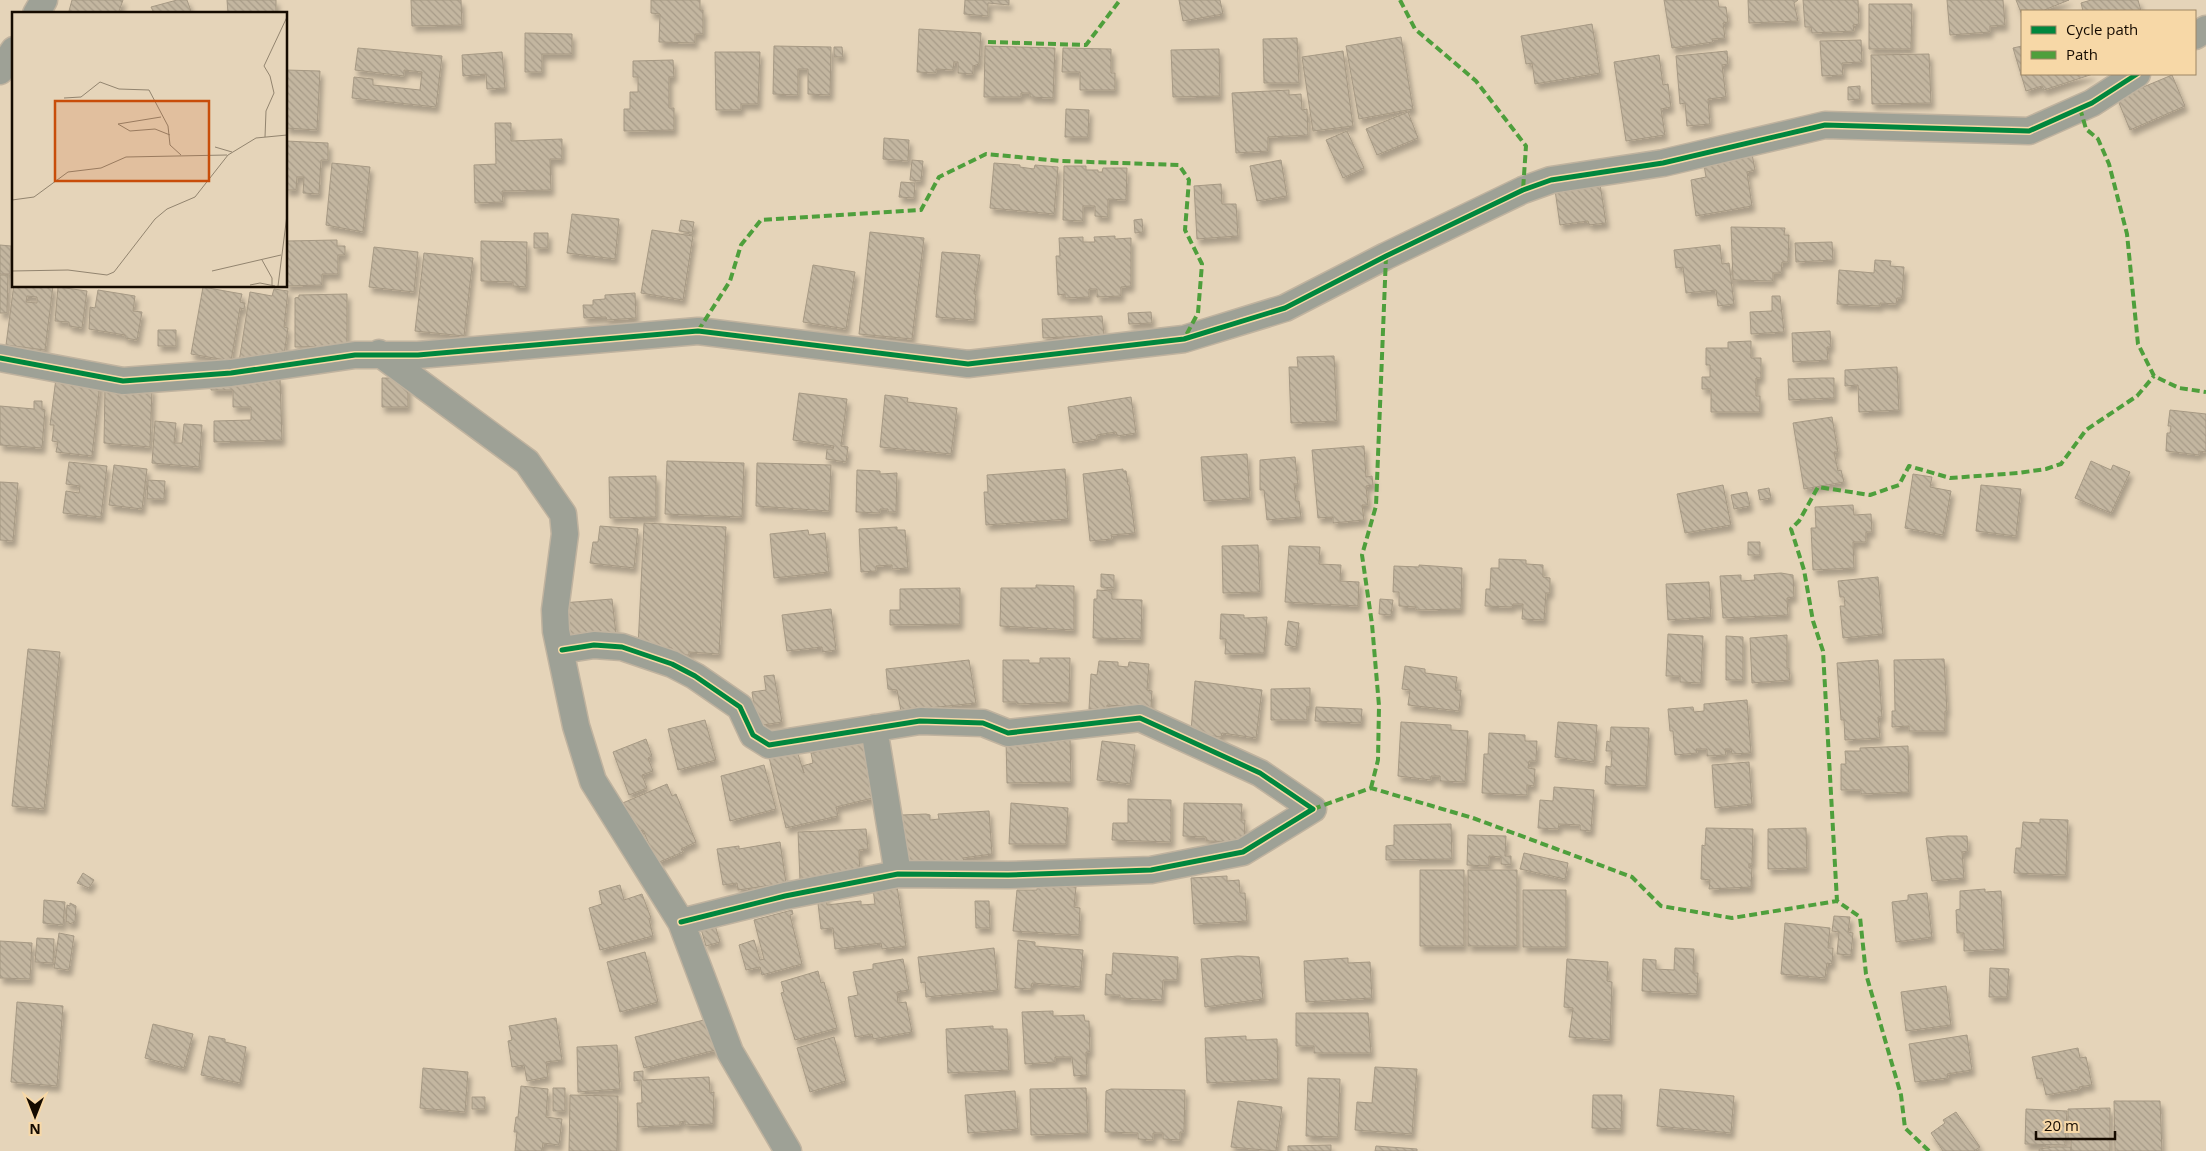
<svg xmlns="http://www.w3.org/2000/svg" width="2206" height="1151" font-family="'Open Sans',sans-serif">
  <defs>
    <pattern id="building-back-hatch" width="6" height="6" patternUnits="userSpaceOnUse" patternTransform="scale(1.25)"><rect width="6" height="6" fill="#c3b6a0"/><path d="M-1 5l2 2M0 0l6 6M5-1l2 2" fill="none" stroke="#a79b88"/></pattern>
    <filter id="shadow"><feDropShadow dx="3" dy="5.5" stdDeviation="2.5" flood-color="#0004"/></filter>
  </defs>
  <rect width="100%" height="100%" fill="#e5d4b9"/>
  <path fill="url(#building-back-hatch)" stroke="#a69984" fill-rule="evenodd" filter="url(#shadow)" d="M72,0H123L118,14H73L69,11Z
    M177,0H187L192,14H144L153,11L151,7Z
    M227,0H276V14H228Z
    M411,0H461L462,25L412,26Z
    M651,0H700V10H703V34H695V43L659,42L660,14L651,13Z
    M965,0H1009V5L988,3V16L964,14Z
    M1179,0H1220L1223,14L1183,21Z
    M1664,0H1718L1719,7H1726L1728,22L1723,23L1725,38L1712,39L1713,42L1672,48Z
    M1748,0H1798L1794,3L1798,21L1749,23Z
    M1803,0H1858L1859,24L1853,25L1854,31L1812,33L1811,27H1805Z
    M1947,0H2003L2005,25L1990,26V32L1950,35Z
    M2016,0H2069L2042,11H2022V15Z
    M2091,0H2138L2141,11H2083L2081,3Z
    M1869,4H1912L1911,49H1869Z
    M1592,24L1600,73L1535,84L1532,63L1526,64L1521,36Z
    M919,29L981,33L979,64L973,66V74L958,73V62H954L953,70L936,69V73L917,72Z
    M525,33L572,34V54H542V72H525Z
    M1401,37L1413,109L1359,119L1346,46Z
    M1297,38L1299,83H1264L1263,39Z
    M1861,40L1862,62L1842,63L1843,75L1822,76L1820,41Z
    M774,46L831,47L830,95L808,94V69H798V95L773,94Z
    M985,46L1055,48L1053,98L1030,97V93H1021V97H984Z
    M2022,46V74H2093L2044,90L2042,86L2026,91L2013,48Z
    M834,47H842L843,57H834Z
    M358,48L442,56L436,107L352,98L354,77L373,79V85L420,90L422,72L404,70V76L355,70Z
    M1063,48L1111,49V73H1115V90H1080V72H1062Z
    M1219,49L1220,96L1173,97L1171,50Z
    M1343,51L1353,126L1313,131L1302,57Z
    M1727,51L1728,64L1722,65L1726,97L1708,99L1710,124L1687,126L1685,103L1680,104L1676,56Z
    M502,52L505,88L487,89L486,74L463,76L462,55Z
    M715,52H760L758,104H741V110H716Z
    M1929,54L1931,103L1872,104L1871,55Z
    M1659,55L1663,85L1668,84L1671,107L1661,109L1665,135L1626,141L1614,62Z
    M673,60L674,77H669V108H674V130L624,131V109H630V92H638V77H633V61Z
    M286,70L320,71L317,130L286,128Z
    M2172,75L2185,106L2130,130L2117,98Z
    M1860,86V99L1848,100V87Z
    M1289,90V95L1301,94L1302,110L1307,109L1308,135L1268,137V151L1236,153L1232,93Z
    M1066,109L1089,110L1088,137H1065Z
    M1408,112L1418,138L1377,155L1366,129Z
    M495,123H511V141L562,139V159H550L551,190L502,191L503,202L475,203L474,165L496,164Z
    M1347,131L1364,168L1343,178L1326,140Z
    M884,138L909,140L908,161L883,159Z
    M286,141L328,143V160H321L319,194L303,193L304,177H297L296,190H286Z
    M1752,154L1755,170L1747,172L1752,206L1696,216L1691,180L1706,177L1703,159Z
    M912,160L923,161L921,181L910,180Z
    M1281,160L1287,196L1257,201L1250,166Z
    M332,163L370,167L363,232L326,225Z
    M994,163L1020,165V167L1034,169L1035,165L1058,167L1054,214L990,208Z
    M1064,166H1086V170H1098V172H1102L1103,168H1127L1126,200L1108,199V217L1095,216V206H1083V221L1063,220Z
    M901,182L915,183L914,198L899,197Z
    M1221,184L1222,204H1236L1238,236L1197,239L1194,186Z
    M1600,184L1606,223L1589,225L1588,221L1560,225L1555,190Z
    M572,214L619,219L615,259L567,253Z
    M1142,219L1143,232L1135,233L1134,220Z
    M681,220L694,222L692,233L679,231Z
    M1731,227L1785,228L1784,235H1789L1788,262H1782L1781,273H1773V281L1733,280Z
    M652,230L693,236L683,300L641,293Z
    M870,232L924,238L912,339L859,334Z
    M534,233H548V248H534Z
    M1115,236V239L1131,238V286L1121,287V296L1097,297V289H1089V297L1065,298V294L1058,295L1056,256H1060L1059,238L1083,237V242H1095L1094,237Z
    M337,240V246H345V255H338V274H322V285L286,286V241Z
    M481,241L527,242L526,287L513,286V282L481,281Z
    M1832,242L1833,260L1796,262L1795,243Z
    M0,245L11,246L10,274H0Z
    M1720,245L1722,264L1729,263L1734,304L1718,306L1716,290L1686,293L1683,267L1676,268L1674,250Z
    M374,247L418,252L414,292L369,287Z
    M942,252L980,255L974,294H976L974,320L936,317Z
    M424,253L473,258L464,336L415,331Z
    M1875,260L1891,261L1890,266L1904,267L1902,298H1897L1896,304L1880,303V306L1837,304L1839,270L1874,273Z
    M813,265L855,272L846,329L803,322Z
    M0,275H8L7,313H0Z
    M14,284V286H53L45,350L6,345ZM27,296L37,297V303L26,302Z
    M58,287L87,291L82,328L69,326V322L55,321Z
    M203,287L242,294L240,302L245,303L244,309L240,308L231,361L191,354Z
    M274,289L288,291L284,327L288,328L283,361L239,362L250,292L272,296Z
    M98,290L135,296L133,311L142,312L137,340L125,338V335L89,329L90,307L95,308Z
    M635,293L636,318L607,320L606,317L584,318L583,305H593V300L605,299V295Z
    M347,294V346L295,347V298L299,297V295Z
    M1772,296H1780L1784,332L1751,334L1750,312L1772,311Z
    M1151,312L1152,323L1129,324L1128,313Z
    M1102,316L1104,335L1043,338L1042,319Z
    M158,330H176V346H158Z
    M1830,331L1831,347H1827L1828,360L1793,362L1792,333Z
    M1751,341V358H1761V378H1756V396H1760V412H1711V389H1702V377H1710V365H1706V348H1728V342Z
    M1334,356L1337,421L1291,423L1289,367H1298L1297,357Z
    M1897,367L1899,410L1859,412L1858,385L1845,386V370Z
    M56,378L100,383L92,456L56,452L58,442L52,441L54,425H50Z
    M280,378L282,440L214,442V421L251,420V407H233V390H211V380Z
    M382,378H408V407H382Z
    M1822,378H1834V398L1789,400L1788,379Z
    M105,386L152,388L150,447L104,443Z
    M799,393L847,399L841,446L848,447L846,462L826,459L827,449H833L834,446L793,440Z
    M885,395L908,398L907,402L957,408L951,454L880,447Z
    M1131,397L1136,433L1117,436L1116,432L1097,435V439L1073,443L1068,407Z
    M34,401H42V409L45,410L42,448L0,445V406L34,409Z
    M2170,410L2206,414V452L2199,451V455L2166,451L2167,433H2170L2171,426H2168Z
    M1832,417L1838,452H1834L1838,471L1841,470L1844,482L1804,489L1793,423Z
    M155,421L176,423L174,443H182L184,424L202,425L199,467L152,463Z
    M1364,446L1366,477L1372,476L1373,485L1366,486L1368,505H1362L1364,520L1333,523V517L1318,518L1312,450Z
    M1247,454L1250,498L1204,501L1201,457Z
    M1295,457L1298,484H1294L1296,501H1299L1301,517L1267,520L1264,490H1260V460Z
    M667,461L744,463L742,517L665,514Z
    M2091,461L2111,470L2113,465L2130,472L2111,513L2075,498Z
    M69,462L107,466L101,517L63,513L66,491L79,493L80,486L66,484Z
    M757,463L831,465L829,511L756,506Z
    M114,465L147,469L142,509L109,505Z
    M1065,469L1068,519L986,525L984,492H988L987,475Z
    M1123,469V471H1126L1128,485H1129L1135,533L1111,535L1112,539L1090,541L1083,474Z
    M857,470L880,471V474L897,473L896,512H888V509H880V513L856,512Z
    M1913,474L1932,477L1930,487L1951,491L1943,535L1905,528Z
    M656,476V517L610,518L609,477Z
    M148,480L165,481L164,499H147Z
    M0,482L18,483L13,541L0,540Z
    M1723,485L1731,525L1685,533L1677,494Z
    M1981,485L2021,489L2016,536L1976,531Z
    M1769,488L1771,498L1760,500L1758,490Z
    M1747,492L1750,506L1734,509L1731,495Z
    M1853,505L1854,515L1871,514L1872,532H1866V542H1853L1854,568L1813,570L1811,528H1816L1815,507Z
    M644,523L726,527L719,654L689,652V655H672V648L638,647Z
    M600,526L638,529L634,568L590,563L593,542H598Z
    M897,527V530H905L908,568L892,569V565L876,566V571L861,572L859,529Z
    M808,530L809,535L825,533L829,572L774,578L770,534Z
    M1748,542H1760V555H1748Z
    M1258,545L1260,592L1223,593L1222,546Z
    M1289,546L1320,547L1319,564L1341,565L1340,581L1359,582L1358,606L1285,602Z
    M1499,559L1526,560V564L1543,565V577L1550,578V593H1546L1544,620L1522,619L1523,604H1513L1512,607L1485,606L1486,589H1490L1491,568H1499Z
    M1419,565L1462,568L1461,609L1416,610V607L1399,606V592H1393L1394,566L1419,567Z
    M1781,573L1793,575L1794,597L1787,598L1788,615L1723,618L1720,576L1741,575V581L1755,580L1754,575Z
    M1101,574L1114,575V588L1101,587Z
    M1878,577L1883,634L1843,638L1840,606H1845L1844,597H1840L1838,581Z
    M1709,582L1711,617L1668,620L1666,584Z
    M1036,585L1074,586V630L1000,626L1001,588H1036Z
    M960,588V624L890,625V610H900V589Z
    M1097,590L1112,591V599L1142,600L1141,639L1093,638L1094,599H1097Z
    M612,599L616,634L566,639L562,603Z
    M1380,599L1393,600L1391,615L1379,614Z
    M831,609L836,650L822,652V647L787,651L782,615Z
    M1221,614L1244,615V618L1267,617L1264,653L1225,654L1226,639H1220Z
    M1288,621L1299,623L1296,647L1285,645Z
    M1668,634L1703,636L1701,683L1680,682V676H1666Z
    M1787,635V668H1789L1790,680L1752,683L1750,638Z
    M1726,636L1743,637V680H1726Z
    M28,649L60,652L44,809L12,806Z
    M1040,658H1070L1069,702L1017,704V702H1003V660H1029V663H1040Z
    M1944,659L1947,711H1945V731H1909V726L1892,727V711H1895L1894,660Z
    M969,660L976,703L901,711L897,690L888,689L886,669Z
    M1878,660L1882,717H1878L1880,738L1845,740L1844,720H1841L1837,663Z
    M1099,661L1118,662V666L1128,667L1129,662L1149,664L1147,690L1152,691L1151,708L1107,705V710L1089,709L1091,674L1097,675Z
    M1405,666L1425,669V673L1457,677L1455,690H1461L1459,711L1408,705L1410,690L1402,689Z
    M774,675L782,722L757,726L752,692L766,690L764,676Z
    M1195,681L1262,690L1256,738L1222,733L1221,737L1196,734L1191,731Z
    M1310,688V707H1307V720H1271V689Z
    M1747,700L1751,753L1732,754L1731,749H1725L1726,755L1707,756V749H1696L1697,753L1675,755L1673,731H1670L1668,709L1693,707L1694,712L1704,711V704Z
    M1316,707L1362,709L1361,723L1315,721Z
    M705,720L716,760L678,770L668,729Z
    M1401,722L1451,725V730L1468,731L1465,782L1440,781V776H1431V780L1398,776Z
    M1558,722L1597,725L1594,762L1555,757Z
    M1611,727L1649,728L1646,786L1605,784L1606,766L1611,767L1612,751H1606L1607,741L1610,742Z
    M1489,733L1525,735V741H1537L1536,761H1529L1528,768L1535,769L1534,786L1527,785V795L1482,793L1484,754H1488Z
    M1070,737L1071,782L1007,783L1006,739Z
    M646,739L652,756L648,758L653,771L642,775L647,788L629,795L613,752Z
    M863,741L877,797L836,807L838,816L786,828L769,757L797,751L804,773L802,766L813,763L811,753Z
    M1102,741L1135,745L1130,784L1097,780Z
    M1908,746L1909,792L1861,794V790H1841V764H1846L1845,751H1860V748Z
    M1749,762L1752,804L1715,808L1712,765Z
    M764,765L776,809L730,821L721,776Z
    M667,784L672,796L676,794L696,842L681,849L683,852L657,863L643,830L638,832L618,805Z
    M1554,787L1594,790L1591,831L1580,830V825L1559,824L1558,829L1538,828L1540,800L1553,801Z
    M1128,799L1171,800V842L1112,840L1113,823H1128Z
    M1011,803L1068,808L1066,844H1009Z
    M1184,803L1242,804L1241,820H1245L1244,842L1206,841V837L1183,836Z
    M989,811L992,854L963,858L964,861L905,866L901,815L926,814L930,815V820L939,819L938,814Z
    M2040,819L2068,820L2066,875L2014,873L2016,848H2021L2023,822L2040,823Z
    M1451,824L1452,859L1386,860V846L1394,845V825Z
    M1706,828L1753,829L1752,864H1749V868H1752L1751,887L1709,889L1710,880L1701,879L1702,845L1705,846Z
    M1806,828L1807,868L1768,869V829Z
    M866,829L868,849L859,850L860,877L800,880L798,832Z
    M1468,835L1506,836L1505,856H1511V865L1501,864V857L1489,856V866L1467,865Z
    M1948,836H1967L1968,851L1962,852L1964,878L1932,881L1926,838Z
    M780,842L786,883L738,890L737,883L723,885L717,849L739,846V849Z
    M1524,853L1568,863L1565,879L1520,869Z
    M1420,870H1464V946H1420Z
    M1468,870H1517V946H1468Z
    M83,873L94,880L89,888L77,883Z
    M1227,876V881L1239,880L1240,893H1245L1247,921L1194,924L1191,878Z
    M1038,879L1050,885L1076,887L1074,907L1080,908L1079,935L1013,931L1017,890H1037Z
    M620,885L624,900L642,894L651,918L649,919L653,936L600,950L589,908L602,904L599,891Z
    M897,886L906,946L882,949L881,943L835,949L833,928L821,929L817,895L826,894L827,905L861,901V905L875,904L873,889Z
    M1985,889V892L2001,891L2004,949L1964,951V933H1957L1956,910L1960,909V891Z
    M1523,890H1566V947H1523Z
    M1927,893L1932,937L1896,942L1892,902L1908,900V895Z
    M44,900L65,902L63,925L43,923Z
    M975,901H989L990,928H976Z
    M70,903L76,906L75,922L69,924V922H66L67,905L70,906Z
    M792,910L793,914L790,915L802,964L762,975L760,967L746,970L739,945L754,940L760,960L764,959L754,920Z
    M1834,916L1850,917L1848,932L1853,933L1851,955L1837,954L1839,932L1832,931Z
    M1785,923L1830,928L1828,948H1833L1832,964L1827,963L1825,978L1781,974Z
    M715,925L720,942L706,946L701,929Z
    M59,933L74,936L69,970L54,968Z
    M37,938L54,939L53,963L35,962Z
    M1018,940L1035,942V946L1083,950L1080,987L1032,983L1031,989L1015,988Z
    M0,941L32,943L30,979L0,978Z
    M994,948L998,990L926,997L925,982L921,983L918,957Z
    M1675,948L1694,949L1693,973H1698L1697,994L1642,991L1643,959L1656,960V969L1674,970Z
    M645,952L658,1002L620,1012L607,962Z
    M1113,953L1178,957L1177,980H1163L1162,1000L1120,998V995H1105L1106,974L1112,975Z
    M1238,956L1259,957L1263,999L1205,1007L1201,959Z
    M1348,958V963L1370,962L1372,998L1306,1002L1304,961Z
    M903,959L909,990L897,992L898,1003L906,1002L912,1032L873,1039L872,1034L855,1037L848,997L858,995L853,972L873,969V964Z
    M1567,959L1608,962L1607,981L1612,982L1610,1040L1569,1037L1573,1008L1564,1007Z
    M1990,968L2009,969L2007,997H1989Z
    M818,971L821,983L824,982L837,1028L795,1040L781,993L784,992L781,982Z
    M1946,986L1951,1025L1906,1031L1901,992Z
    M17,1002L63,1006L57,1086L11,1082Z
    M1053,1011V1016L1084,1015L1085,1021H1089L1090,1052H1086L1087,1075L1074,1076L1072,1057H1055V1062L1025,1064L1022,1012Z
    M1296,1013H1368L1371,1053H1314V1046H1296Z
    M556,1018L562,1060L546,1062L548,1077L527,1081L524,1065L512,1067L508,1041L512,1040L509,1026Z
    M708,1019L716,1050L644,1068L635,1037Z
    M153,1024L193,1034L184,1068L145,1058Z
    M993,1026V1029H1007L1009,1070L948,1073L946,1029Z
    M1967,1035L1972,1070L1947,1074L1948,1078L1915,1082L1909,1044Z
    M209,1036L225,1039V1042L246,1047L240,1083L201,1075Z
    M1246,1036V1040L1277,1039L1278,1079L1207,1083L1205,1038Z
    M834,1037L846,1081L810,1092L797,1048Z
    M617,1045L620,1089L578,1092L577,1047Z
    M2078,1048L2080,1058L2086,1057L2092,1085L2079,1087L2080,1089L2046,1095L2042,1078L2037,1079L2032,1057Z
    M1375,1067L1417,1069L1412,1134L1355,1130L1357,1102L1372,1103Z
    M423,1068L468,1072L465,1112L420,1108Z
    M643,1071V1080L709,1077L710,1093L714,1092L713,1124L685,1125V1121L680,1122V1125L638,1127L637,1103H642L641,1080L634,1081V1072Z
    M1308,1078L1340,1079L1338,1137L1306,1136Z
    M521,1086L548,1089L546,1117L562,1119L559,1145L543,1143L542,1151H515L517,1132H514L516,1117H518Z
    M553,1088H565V1111H553Z
    M1086,1088L1088,1133L1031,1135L1030,1089Z
    M1111,1089L1185,1090L1184,1132H1180V1140L1163,1139V1133H1153V1140L1138,1139V1133L1105,1132L1106,1091Z
    M1660,1089L1734,1096L1731,1133L1657,1126Z
    M1015,1091L1018,1129L968,1133L965,1095Z
    M570,1095L618,1096L617,1151H569Z
    M1593,1095H1622L1621,1129L1592,1128Z
    M472,1097H485V1109H472Z
    M1238,1101L1282,1107L1276,1151L1231,1147Z
    M2114,1101H2160L2162,1151H2115Z
    M2110,1108V1151H2071V1140H2068V1109Z
    M2026,1109L2067,1111L2065,1145L2025,1144Z
    M1956,1112L1980,1147L1974,1151H1943L1931,1133L1945,1123L1943,1120Z
    M1331,1145V1151H1288V1146Z
    M1376,1146L1417,1149V1151H1375Z
    M2053,1147H2071V1151H2039V1149Z"/>
  <g fill="none" stroke-linecap="round" stroke-linejoin="round">
    <defs>
      <path id="minor" d="M36,14L44,0
        M2195,36L2206,29
        M0,71L14,50
        M379,353L527,462L563,514L565,534L555,610L556,631L576,726L593,781L681,922L730,1052L788,1151
        M0,358L123,381L231,373L355,355H418L698,331L968,364L1184,339L1285,308L1386,256L1523,190L1551,180L1663,163L1825,125L2029,131L2092,103L2137,74
        M562,650L594,645L622,647L672,664L695,676L740,707L753,735L769,745L920,721L983,723L1008,733L1140,718L1260,773L1313,809L1243,852L1151,870L1008,875L898,874L785,896L681,922
        M874,728L898,874"/>
    </defs>
    <use href="#minor" stroke="#c0b39f" stroke-width="29"/>
    <use href="#minor" stroke="#9ea196" stroke-width="26"/>
    <path stroke="#4e9f3c" stroke-width="4" stroke-dasharray="8 4" stroke-linecap="butt" d="M1400,0L1415,29L1476,81L1526,146L1523,190
      M988,42L1086,45L1120,0
      M2080,108L2086,129L2098,139L2109,164L2127,234L2138,344L2154,376L2179,388L2206,392
      M698,331L730,281L741,245L761,220L921,210L939,177L986,154L1061,161L1179,165L1189,180L1185,230L1202,264L1198,313L1184,339
      M1371,788L1378,760L1379,706L1372,624L1362,555L1376,506L1386,256
      M1313,809L1371,788L1473,818L1632,877L1661,906L1732,918L1837,901
      M1929,1151L1905,1128L1901,1095L1866,974L1860,917L1837,901L1823,651L1813,621L1804,570L1791,529L1799,521L1818,487L1870,495L1899,485L1909,466L1950,478L2018,473L2046,469L2061,464L2086,430L2137,396L2154,376"/>
    <defs>
      <path id="cycleway" d="M0,358L123,381L231,373L355,355H418L698,331L968,364L1184,339L1285,308L1386,256L1523,190L1551,180L1663,163L1825,125L2029,131L2092,103L2137,74
        M562,650L594,645L622,647L672,664L695,676L740,707L753,735L769,745L920,721L983,723L1008,733L1140,718L1260,773L1313,809L1243,852L1151,870L1008,875L898,874L785,896L681,922"/>
    </defs>
    <use href="#cycleway" stroke="#f7d8a7" stroke-width="8"/>
    <use href="#cycleway" stroke="#00873e" stroke-width="5"/>
  </g>
  <g transform="translate(12 12)">
    <rect width="275" height="275" fill="#e5d4b9"/>
    <path fill="none" stroke="#92846f" stroke-width="1" d="M52,86L69,85L88,70L107,77L137,78L156,114L158,133L169,143M106,112L118,119L143,117L158,123M106,112L149,105M253,125L254,99L262,81L258,64L252,54L275,5M203,135L220,140M0,188L22,185L56,160L89,156L114,145L215,143M250,248L260,266V273M0,259L56,258L95,263L102,260L143,207L155,197L183,185L216,143L244,126L275,123M200,259L269,243M238,273L248,271L263,274M266,274L275,203"/>
    <path fill="#c84d0a" fill-opacity="0.15" stroke="#c84d0a" stroke-width="2.5" d="M43,89H197V169H43Z"/>
    <rect width="275" height="275" fill="none" stroke="#150b00" stroke-width="2.5"/>
  </g>
  <rect x="2021" y="10" width="175" height="65" fill="#f7d8a7" stroke="#9d8664"/>
  <rect x="2031" y="26" width="25" height="8" fill="#00873e" stroke="#9d8664"/>
  <text x="2066" y="35" font-size="15" fill="#150b00">Cycle path</text>
  <rect x="2031" y="51" width="25" height="8" fill="#4e9f3c" stroke="#9d8664"/>
  <text x="2066" y="60" font-size="15" fill="#150b00">Path</text>
  <g transform="translate(35 1116) rotate(180)" stroke="#f7d8a7" stroke-width="4" paint-order="stroke">
  <path d="M0-4L9 19L0 12L-9 19Z" fill="#150b00"/>
  <text y="-8" font-size="14" font-weight="bold" text-anchor="middle" fill="#150b00">N</text>
  </g>
  <path d="M2036 1131v8h79v-8" fill="none" stroke="#150b00" stroke-width="2.5"/>
  <text x="2044" y="1131" font-size="15" fill="#150b00" stroke="#f7d8a7" stroke-width="4" paint-order="stroke">20 m</text>
</svg>
